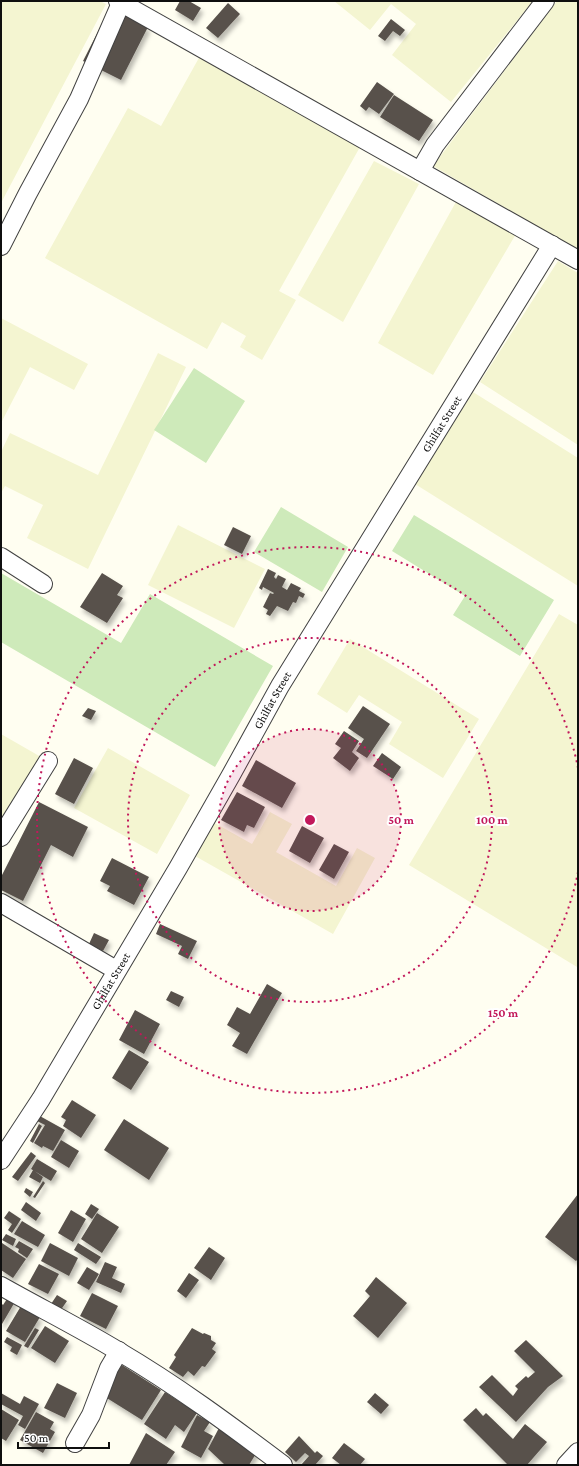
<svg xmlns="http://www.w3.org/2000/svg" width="579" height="1466" font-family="'Crimson Pro',serif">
  <defs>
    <filter id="shadow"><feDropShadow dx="2.5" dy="4.5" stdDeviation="2" flood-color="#0004"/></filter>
  </defs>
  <rect width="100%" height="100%" fill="#fffef1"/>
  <path fill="#f4f5d1" d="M1,1H100L106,4L1,203Z
    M334,1H533L451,102L392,55L416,24L391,4L370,30Z
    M557,1H578V250L433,166Z
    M200,56L360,147L279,291L296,300L262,360L240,347L246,336L222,322L207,349L45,258L128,108L161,126Z
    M374,161L419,184L343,322L298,295Z
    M457,200L516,234L433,375L378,343Z
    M558,261L578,273V445L480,382Z
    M1,318L88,364L74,390L30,367L1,423Z
    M158,353L186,367L88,569L27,538L43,505L5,486L1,493V452L10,433L98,475Z
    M473,392L578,458V586L415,484Z
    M178,525L265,569L234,628L148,585Z
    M559,614L578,625L577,967L409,865Z
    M350,639L479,719L443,778L389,744L402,722L359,695L347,713L317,694Z
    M1,734L41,757L1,827Z
    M108,748L190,795L157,854L74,808Z
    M270,812L292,824L276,852L336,886L357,848L375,858L333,934L195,856L213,822L252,844Z"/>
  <path fill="#ceeaba" d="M194,368L245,401L206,463L154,430Z
    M281,507L348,547L322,592L254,552Z
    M414,515L554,600L520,656L453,615L465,596L392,551Z
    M1,573L121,643L150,594L273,666L215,767L1,642Z"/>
  <path fill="#58514b" filter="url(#shadow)" d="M180,1H189L201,8L193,21L175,10Z
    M228,3L240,14L218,38L206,28Z
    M110,8L148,27L121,80L83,61Z
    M391,19L405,30L400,36L393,31L385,41L378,36Z
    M377,82L394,94L379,114L369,107L366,111L360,106Z
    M394,95L433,120L419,141L380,117Z
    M233,527L251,536L242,554L224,545Z
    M268,569L276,573L274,577L276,579L278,575L286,579L282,587L287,590L291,583L301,588L299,591L305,594L303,598L299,596L296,603L293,602L288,611L277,606L270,616L266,614L268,610L263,607L270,593L273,594L274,593L263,587L262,590L259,588Z
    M102,573L123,586L117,595L123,598L107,623L80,607Z
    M363,706L390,724L367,758L356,751L364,739L348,728Z
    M88,708L96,711L91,720L82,716Z
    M344,731L359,741L352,752L359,758L350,771L333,758L341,748L335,744Z
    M382,753L401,767L393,779L373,766Z
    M74,758L93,768L74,804L55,794Z
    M256,760L296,783L282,808L242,786Z
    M237,792L265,807L254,828L247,825L244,832L221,820Z
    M39,802L88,827L73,857L51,845L23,901L1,890V877Z
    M302,826L324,838L310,863L289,851Z
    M334,844L349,852L334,879L319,870Z
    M112,858L149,877L134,905L107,891L110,886L100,881Z
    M160,924L197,941L188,959L178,954L182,946L156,934Z
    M94,933L109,940L103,951L89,944Z
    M267,984L282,993L247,1054L232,1046L240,1033L227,1025L237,1007L250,1014Z
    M171,991L184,997L179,1007L166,1000Z
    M135,1010L160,1024L144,1054L119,1040Z
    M129,1050L149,1062L131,1090L112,1078Z
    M72,1100L96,1115L81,1138L63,1126L66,1120L61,1117Z
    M38,1115L65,1130L53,1151L43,1146L42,1148L34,1143L45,1125L35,1120Z
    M124,1119L169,1148L149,1180L104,1150Z
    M39,1124L42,1126L33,1143L30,1141Z
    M61,1140L79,1151L69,1168L51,1157Z
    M31,1152L36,1156L18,1181L12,1177Z
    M37,1159L57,1171L51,1181L31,1169Z
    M33,1170L43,1177L40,1183L29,1177Z
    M43,1181L45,1183L35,1198L33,1197Z
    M26,1188L33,1192L30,1197L24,1192Z
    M578,1194V1259L576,1261L545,1237Z
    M26,1202L41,1213L36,1221L21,1210Z
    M91,1204L99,1209L92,1219L85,1214Z
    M71,1210L86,1219L73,1242L58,1233Z
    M9,1211L21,1219L12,1233L8,1230L12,1224L4,1218Z
    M97,1213L119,1227L102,1253L81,1239Z
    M22,1221L45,1235L38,1247L14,1234Z
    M6,1234L16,1239L13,1246L2,1240Z
    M19,1241L33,1249L27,1258L18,1252L19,1249L15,1247Z
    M2,1243L26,1259L13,1278L1,1270Z
    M50,1243L78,1258L69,1276L41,1261Z
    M78,1243L101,1257L96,1264L74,1250Z
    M209,1247L225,1258L211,1280L194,1268Z
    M105,1262L117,1267L112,1278L125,1284L121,1293L96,1282Z
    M39,1264L59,1274L48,1294L28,1284Z
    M87,1267L99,1274L89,1290L77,1283Z
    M189,1273L199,1280L186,1298L177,1291Z
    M376,1277L407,1303L378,1338L353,1316L370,1296L365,1291Z
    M92,1293L118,1306L106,1329L80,1316Z
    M57,1295L67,1301L60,1311L51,1304Z
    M9,1296L16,1300L2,1324L1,1323V1303L3,1305Z
    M21,1306L40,1317L25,1342L6,1331Z
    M45,1326L69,1341L55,1363L31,1348Z
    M35,1328L39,1330L28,1348L24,1346Z
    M192,1328L203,1334L204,1333L211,1336V1340L216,1343L212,1349L216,1352L205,1367L202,1366L194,1376L188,1371L183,1377L169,1368L176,1357L174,1355Z
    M7,1337L22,1345L17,1355L10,1351L12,1347L4,1342Z
    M526,1340L563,1376L548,1387L516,1422L479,1387L492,1375L513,1396L518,1389L515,1386L526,1376L528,1378L535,1372L514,1351Z
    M122,1365L161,1390L142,1420L102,1395Z
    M57,1383L77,1393L65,1418L44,1408Z
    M165,1392L197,1413L184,1432L175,1425L166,1439L144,1424Z
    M1,1393L20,1404L24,1396L39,1404L25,1429L18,1425L23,1416L1,1404Z
    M375,1393L389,1405L381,1414L367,1402Z
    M476,1408L483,1416L486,1413L513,1439L525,1424L547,1442L527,1465H508L463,1420Z
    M1,1409L19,1420L6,1441L1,1438Z
    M36,1412L54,1422L50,1429L55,1432L43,1453L20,1440Z
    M197,1415L210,1422L204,1431L213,1436L201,1458L181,1447Z
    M220,1426L257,1452L249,1465H225L208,1449Z
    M146,1433L175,1452L166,1465H129Z
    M299,1436L315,1453L317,1451L323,1456L315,1465H301L309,1456L305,1453L296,1462L285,1452Z
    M344,1443L365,1459L360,1465H341L332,1458Z"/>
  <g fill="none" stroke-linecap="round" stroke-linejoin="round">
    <defs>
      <g id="minor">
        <path d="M118,1L578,260"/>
        <path d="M420,171L435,145L545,1"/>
        <path d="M1,246L28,193L79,99L121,3"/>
        <path d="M1,557L43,584"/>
        <path d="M1,837L48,761"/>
        <path d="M1,903L116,970"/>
        <path id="s1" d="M1,1160L41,1099L178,868L231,775L280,686L552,245"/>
        <path d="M1,1286C40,1308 80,1328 118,1351C176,1385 230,1425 283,1465"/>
        <path d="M75,1443L91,1415L109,1368L119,1351"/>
        <path d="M566,1465L578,1452"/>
      </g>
    </defs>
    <use href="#minor" stroke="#424242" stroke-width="20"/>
    <use href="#minor" stroke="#fff" stroke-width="18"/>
  </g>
  <circle cx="310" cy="820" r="91" fill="#c2185b" fill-opacity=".12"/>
  <g fill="none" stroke="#c2185b" stroke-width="2" stroke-dasharray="2 4">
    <circle cx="310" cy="820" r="91"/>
    <circle cx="310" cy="820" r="182"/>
    <path d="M578 872A273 273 0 1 1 578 768"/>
  </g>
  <g text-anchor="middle" stroke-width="4" stroke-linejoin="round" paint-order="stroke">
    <g font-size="12" fill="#0f0f0f" stroke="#fff">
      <text dy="4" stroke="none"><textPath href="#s1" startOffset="858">Ghilfat Street</textPath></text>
      <text dy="4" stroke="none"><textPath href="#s1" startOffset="534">Ghilfat Street</textPath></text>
      <text dy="4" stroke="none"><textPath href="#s1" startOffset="210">Ghilfat Street</textPath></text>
    </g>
  </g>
  <circle cx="310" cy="820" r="6" fill="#c2185b" stroke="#fff" stroke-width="2"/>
  <g font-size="12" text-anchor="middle" font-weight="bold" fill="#c2185b" stroke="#fff" stroke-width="4" stroke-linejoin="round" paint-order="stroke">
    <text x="401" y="824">50 m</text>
    <text x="492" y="824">100 m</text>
    <text x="503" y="1017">150 m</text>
  </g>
  <rect width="579" height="1466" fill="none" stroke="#0f0f0f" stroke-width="4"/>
  <path d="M18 1442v6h91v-6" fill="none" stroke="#0f0f0f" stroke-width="2"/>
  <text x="24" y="1442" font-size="12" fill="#0f0f0f" stroke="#ffffff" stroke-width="3" paint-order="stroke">50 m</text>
</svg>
